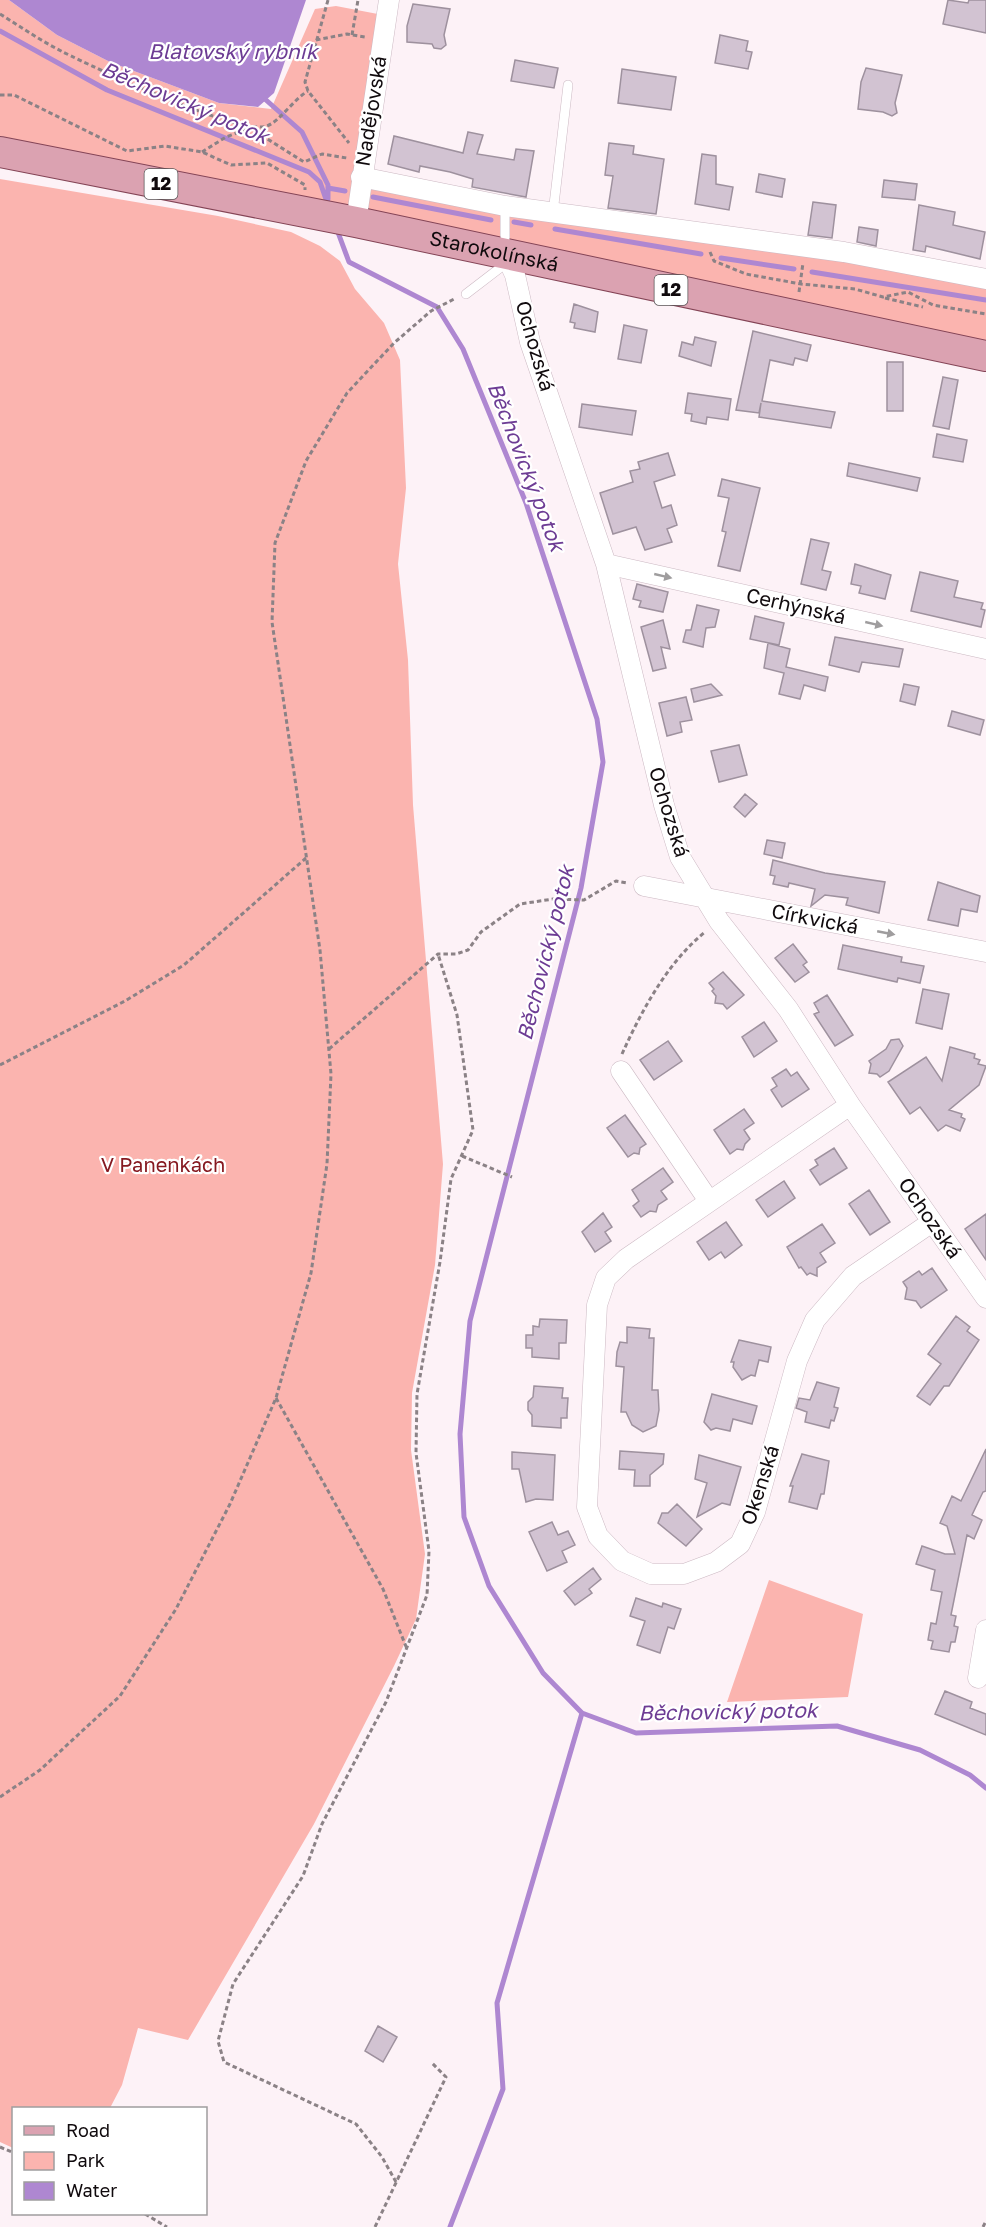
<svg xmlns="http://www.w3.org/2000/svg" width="986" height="2227" font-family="'Golos Text',sans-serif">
  <rect width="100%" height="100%" fill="#fdf2f7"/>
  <path fill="#fbb4af" d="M0,0H9L57,35L110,62L219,103L271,109L315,9L336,6L383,15L348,209L0,136Z
    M361,177L986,280V355L356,222Z
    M0,179L218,216L291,232L320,246L340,261L355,289L384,323L400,360L406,488L398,564L408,660L413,805L443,1164L435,1265L412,1393L411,1450L425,1554L416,1619L394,1666L314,1824L188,2040L138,2028L122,2085L110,2108H14L13,2148L0,2142Z
    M769,1580L863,1614L848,1697L727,1702Z"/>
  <path fill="#ae87d1" d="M9,0H306L274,93L258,107L219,103L110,62L57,35Z"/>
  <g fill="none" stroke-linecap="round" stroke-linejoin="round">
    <path stroke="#ae87d1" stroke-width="5" d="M0,31L107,90L309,172L320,182L329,208
      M266,100L302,132L328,185V199
      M328,188L345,191
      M373,197L491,220
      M514,222L531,225
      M336,227L349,262L437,307L463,349L526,503L597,719L603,762L581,888L470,1321L460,1434L464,1517L489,1586L543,1673L582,1713L636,1733L837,1726L920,1750L970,1775L986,1788
      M555,229L701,254
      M721,258L794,269
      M812,272L986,300
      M450,2227L503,2089L497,2003L582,1713"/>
  </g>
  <path fill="#d2c3d2" stroke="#9e919e" stroke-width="1.5" d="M948,0L968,3L969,0H986V33L943,24Z
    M413,4L450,9L444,35L446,45L441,49L434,48L432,44L407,42V26Z
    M720,35L748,41L746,51L752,52L748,69L715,63Z
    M515,60L558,68L554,88L511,81Z
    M866,68L902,75L895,103L897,113L892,116L883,112L858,109L861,82Z
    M622,69L676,77L671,110L618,103Z
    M468,132L483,135L477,154L514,160L516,149L534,151L526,197L472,187L473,179L450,172L420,166L419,172L388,164L394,136L463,153Z
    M609,143L634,146L633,154L664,159L656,214L608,208L613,176L605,175Z
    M702,154L716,156V184L733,187L729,210L695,204Z
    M759,174L785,179L782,197L756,192Z
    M884,180L917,184L915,200L882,197Z
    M813,202L836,205L832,238L808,235Z
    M919,205L955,212L953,225L985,232L980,259L926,246L925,252L913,250Z
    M859,227L878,230L876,246L857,242Z
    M574,304L598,312L595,332L574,328L575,323L570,322Z
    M624,325L647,330L641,363L618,359Z
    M753,331L811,345L807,361L795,358L793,365L770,360L762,401L835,412L831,428L759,417L761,403L759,413L736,410Z
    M695,337L716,342L711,366L679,356L682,342L693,345Z
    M887,362H903V411H887Z
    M943,377L958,380L949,429L933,426Z
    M688,393L731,399L728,420L707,417L706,424L691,421L692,414L685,413Z
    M582,404L636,411L632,435L579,427Z
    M937,434L967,440L963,462L933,457Z
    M668,453L675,475L654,482L662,508L671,505L677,525L667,529L672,542L645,550L636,527L613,534L600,493L633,482L630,471L640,469L638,462Z
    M849,463L920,478L917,491L847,476Z
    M722,479L760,488L740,571L718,566L726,532L722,531L729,498L718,496Z
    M811,539L829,543L822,570L831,572L826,590L801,584Z
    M855,564L891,575L885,599L859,593L861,586L851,584Z
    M920,572L958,581L954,597L983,603L981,609L985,610L981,627L911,611Z
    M637,584L668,592L663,612L639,607L641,601L633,599Z
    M697,605L719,610L715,627L706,628L703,647L683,642L686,630H691Z
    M755,616L784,623L779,645L750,639Z
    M663,620L670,649L661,647L666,668L653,671L641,627Z
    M835,637L903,649L899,667L862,662L859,672L829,665Z
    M768,643L790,649L786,667L828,677L825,691L804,685L800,699L779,694L784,673L764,668Z
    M711,684L722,695L694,702L691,689Z
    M904,684L919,687L915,705L900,701Z
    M686,697L692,720L680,722L682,732L667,736L659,703Z
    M952,711L984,720L980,735L948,726Z
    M739,745L747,775L719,782L711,751Z
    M745,794L757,804L745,817L734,807Z
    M767,840L785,843L782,858L764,854Z
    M773,860L825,873L885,882L879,913L846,905L848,898L825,895L811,906L815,889L789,883L788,887L773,884L775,876L770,875Z
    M938,882L980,896L977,912L961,909L958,926L928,920Z
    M793,944L807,962L803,965L809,972L795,982L775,958Z
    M843,945L902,957L901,962L924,966L920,983L898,978L897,982L838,969Z
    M723,972L744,995L727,1009L723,1004L715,1003L716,996L712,991L714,989L709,983Z
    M923,989L949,994L942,1029L916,1023Z
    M827,995L853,1035L835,1046L814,1014L819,1012L814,1003Z
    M764,1022L777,1041L754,1057L742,1037Z
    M899,1039L903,1046L889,1071L880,1077L877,1074L869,1073L871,1064L869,1061L886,1049L891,1040Z
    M668,1041L682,1061L654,1080L640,1060Z
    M950,1047L975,1054L974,1058L980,1060L978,1064L986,1066L979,1085L949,1110L962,1114L961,1117L965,1119L960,1131L946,1125L938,1131L920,1107L910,1114L888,1082L926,1057L942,1081Z
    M786,1069L791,1076L797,1072L809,1089L782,1107L771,1090L777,1086L772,1078Z
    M744,1109L754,1123L744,1130L750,1139L745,1144L743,1150L737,1149L730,1154L714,1130Z
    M625,1115L646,1144L640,1148L639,1154L634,1153L628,1157L607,1128Z
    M834,1148L847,1168L820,1185L810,1170L818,1165L815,1160Z
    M663,1168L673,1182L661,1191L667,1199L658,1205L656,1212L650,1211L641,1217L633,1206L639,1201L632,1190Z
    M784,1181L795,1198L768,1217L756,1200Z
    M869,1190L890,1222L870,1235L849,1204Z
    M603,1213L612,1227L605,1232L611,1241L595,1252L582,1232Z
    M986,1214V1260L965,1229Z
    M726,1222L742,1245L725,1258L721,1252L709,1260L697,1242Z
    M822,1224L835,1243L820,1253L826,1262L817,1268V1276L810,1273L807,1275L801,1267L799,1268L787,1247Z
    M932,1268L947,1290L921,1308L916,1301L905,1299L907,1288L903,1282L919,1271L922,1275Z
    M956,1316L970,1327L967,1331L979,1340L949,1386H944L930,1405L917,1396L941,1364L928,1354Z
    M540,1319L567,1320L566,1343H559V1359L532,1357V1348H526V1335H533V1326L539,1327Z
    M627,1327L650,1329L649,1338H654L652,1390H658L659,1410L656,1426L643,1432L632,1425L626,1412H621L624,1367L616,1366L617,1352L620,1342L627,1343Z
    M739,1340L771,1347L768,1362L759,1360L755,1376L751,1375L742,1380L733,1367L734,1362H731Z
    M817,1382L839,1388L834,1407L838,1408L834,1421L831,1420L829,1428L805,1422L807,1412L796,1408L799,1398L810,1400Z
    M534,1386L563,1388L562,1398H568L567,1413V1418H561V1428L532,1426V1415L528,1410V1402L533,1397Z
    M712,1394L757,1406L752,1424L733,1419L730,1431L716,1428L711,1430L704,1422Z
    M986,1449V1491L983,1492L972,1515L982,1520L974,1539L967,1535L951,1615L956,1616L954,1626L958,1627L955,1642H951L949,1652L931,1649L933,1641L928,1640L931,1623L936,1624L942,1592L931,1590L935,1570L916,1564L922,1546L945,1554H955L947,1526L940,1523L952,1496L961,1501Z
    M620,1451L664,1454L663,1464L650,1475V1486H634L635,1470L619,1469Z
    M512,1452L555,1455L553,1500L536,1499L526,1502L519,1469H512Z
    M802,1454L829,1461L824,1494H821L817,1509L789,1502L793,1486H790Z
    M699,1455L741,1467L730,1505L722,1503L697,1517L707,1483L695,1479Z
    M677,1504L702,1529L686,1546L658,1523L662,1513H668Z
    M552,1522L558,1535L568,1531L575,1545L562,1551L567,1562L547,1571L529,1532Z
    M593,1568L601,1579L589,1589L592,1593L575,1605L564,1591Z
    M636,1598L662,1607L663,1603L681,1609L674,1629L668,1627L660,1653L637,1645L645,1621L630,1616Z
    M945,1691L972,1702L970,1708L986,1714V1735L935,1714Z
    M378,2026L397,2037L383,2062L365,2051Z"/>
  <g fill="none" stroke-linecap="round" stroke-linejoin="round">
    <defs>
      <path id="lane" d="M553,213L568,85
        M505,248V206
        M466,294L509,261"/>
      <path id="street" d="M361,177L505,206L844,252L986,279
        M356,222L389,0
        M505,253L515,275L530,342L606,564L664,805L680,857L719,921L788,1009L850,1105L986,1298
        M606,564L986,649
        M644,886L986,952
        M621,1071L709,1201
        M850,1105L626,1259L606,1278L597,1305L587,1507L598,1536L622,1561L651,1574H684L716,1562L740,1544L755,1512L797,1361L815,1320L853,1276L932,1222
        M978,1678L986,1630"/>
      <g id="primary">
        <path id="s1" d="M0,152L356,222L986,356"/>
      </g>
    </defs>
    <use href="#lane" stroke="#ccb9c3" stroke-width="10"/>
    <use href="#street" stroke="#ccb9c3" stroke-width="21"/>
    <use href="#primary" stroke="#844456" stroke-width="32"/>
    <path stroke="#8b8286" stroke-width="3" stroke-dasharray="4.5 3" stroke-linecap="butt" d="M328,0L305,82L308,91L349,143
      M0,14C21,27 41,41 63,52C95,68 240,136 267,126C280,121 294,99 308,91
      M352,35L358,0
      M316,40L347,34L365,37
      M0,95H14L127,151L165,146L202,152L231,165L267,163L305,185V190
      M202,152L226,137L250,128L304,162L322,154L347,158
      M710,252L714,261L746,274L801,284L855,289L883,297L908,292L933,305L986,314
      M799,292L803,263
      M885,298L923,307
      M329,1049L438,954H456L468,950L481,932L520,904L553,899L584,900L616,881L627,883
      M622,1054C642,1010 667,963 705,932
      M0,1065L125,1001L184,965L306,858
      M462,1156L512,1177
      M276,1398L383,1589L407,1649
      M0,1797L40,1770L120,1696L176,1609L230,1504L276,1398L311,1273L327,1164L331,1074L320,950L272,622L275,543L306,461L347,393L394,343L431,311L456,298
      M0,2147L14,2153
      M396,2182L382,2157L356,2124L224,2062L218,2041L233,1984L303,1876L322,1824L386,1702L427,1595L429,1551L416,1453L417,1394L440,1262L451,1179L473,1130L457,1015L438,954
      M145,2214L167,2227
      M375,2227L446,2077L432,2063
      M983,2227L986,2221"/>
    <use href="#lane" stroke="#fff" stroke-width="9"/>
    <use href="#street" stroke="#fff" stroke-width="20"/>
    <use href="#primary" stroke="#dba2b1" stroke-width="30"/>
  </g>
  <defs><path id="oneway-solid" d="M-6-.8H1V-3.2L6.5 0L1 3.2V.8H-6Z" transform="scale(1.5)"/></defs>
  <g fill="#9f9d9e">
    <use href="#oneway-solid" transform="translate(663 576) rotate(13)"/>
    <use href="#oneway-solid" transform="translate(874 624) rotate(13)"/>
    <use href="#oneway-solid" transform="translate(886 933) rotate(11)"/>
  </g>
  <g text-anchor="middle" stroke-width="4.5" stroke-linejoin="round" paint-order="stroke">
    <g fill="#fff" stroke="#585456" stroke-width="1.5">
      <rect x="144.5" y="169" width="33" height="30" rx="4.5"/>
      <rect x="654.5" y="275" width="33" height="30" rx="4.5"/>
    </g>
    <g font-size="18" font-weight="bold" fill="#100a0d">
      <text x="161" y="190">12</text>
      <text x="671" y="296">12</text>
    </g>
    <g font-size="20" fill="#100a0d" stroke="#fff">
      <text transform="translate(371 111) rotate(-81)" y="7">Nadějovská</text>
      <text dy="7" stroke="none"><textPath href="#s1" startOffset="504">Starokolínská</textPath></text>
      <text transform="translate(535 346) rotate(74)" y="7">Ochozská</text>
      <text transform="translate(796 606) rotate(13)" y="7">Cerhýnská</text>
      <text transform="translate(669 812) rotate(73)" y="7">Ochozská</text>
      <text transform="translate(815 919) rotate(11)" y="7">Církvická</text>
      <text transform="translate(930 1218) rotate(55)" y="7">Ochozská</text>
      <text transform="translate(760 1485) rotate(-72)" y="7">Okenská</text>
    </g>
    <g font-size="20" fill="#861920" stroke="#fff">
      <text x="163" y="1172">V Panenkách</text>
    </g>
    <g font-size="21" font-style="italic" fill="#6d3c94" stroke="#fff">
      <text x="233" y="59">Blatovský rybník</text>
      <text transform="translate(185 103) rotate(23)" y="7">Běchovický potok</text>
      <text transform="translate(526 467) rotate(69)" y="7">Běchovický potok</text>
      <text transform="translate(546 953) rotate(-76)" y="7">Běchovický potok</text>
      <text transform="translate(728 1712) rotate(-1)" y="7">Běchovický potok</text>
    </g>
  </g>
  <rect x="12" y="2107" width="195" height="108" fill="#ffffff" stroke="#9f9d9e" stroke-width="1.5"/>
  <rect x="24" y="2126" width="30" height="9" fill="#dba2b1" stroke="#9f9d9e" stroke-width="1.5"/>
  <text x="66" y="2137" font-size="18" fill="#100a0d">Road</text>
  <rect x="24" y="2152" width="30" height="18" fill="#fbb4af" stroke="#9f9d9e" stroke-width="1.5"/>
  <text x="66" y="2167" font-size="18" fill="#100a0d">Park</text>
  <rect x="24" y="2182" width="30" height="18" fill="#ae87d1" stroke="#9f9d9e" stroke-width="1.5"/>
  <text x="66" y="2197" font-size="18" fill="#100a0d">Water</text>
</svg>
